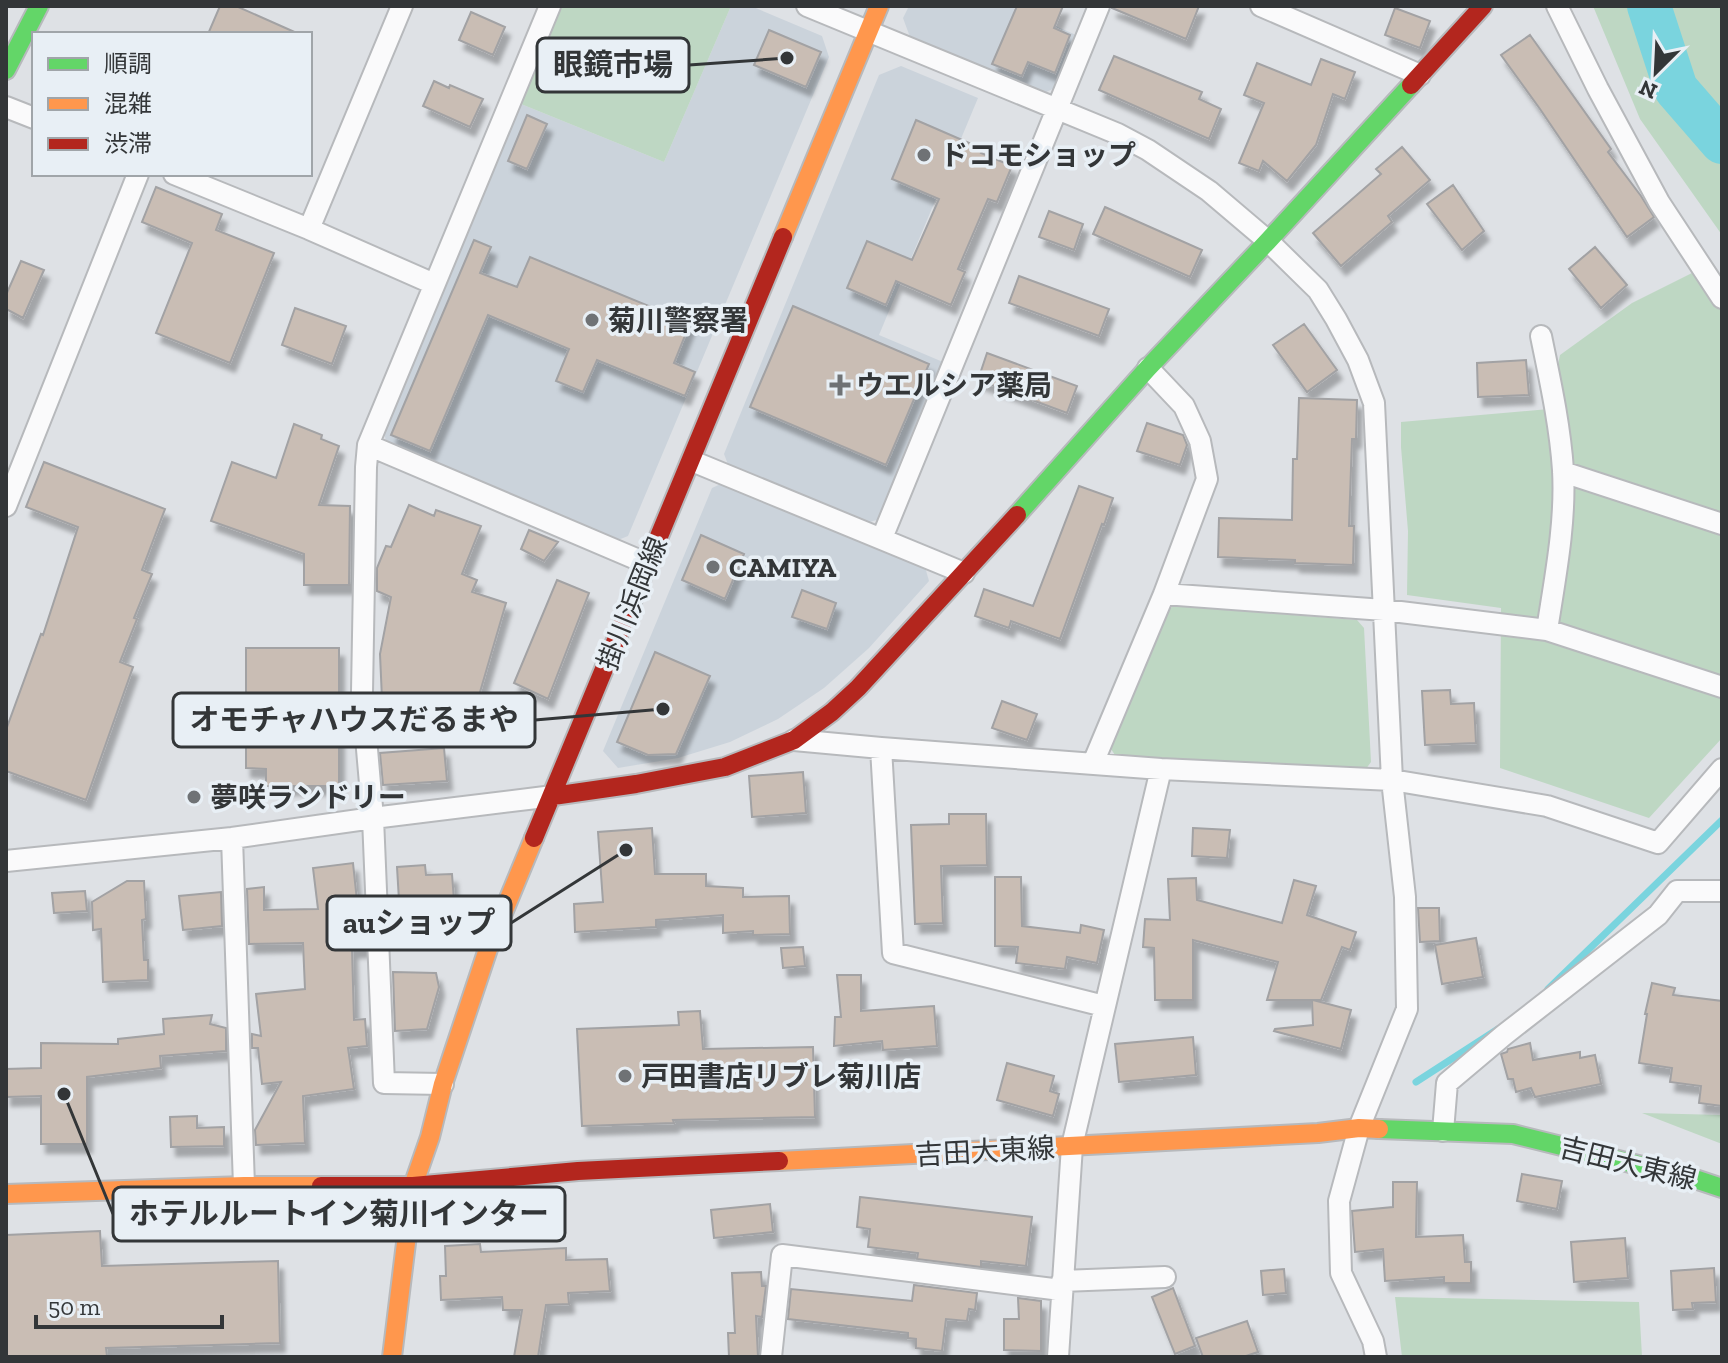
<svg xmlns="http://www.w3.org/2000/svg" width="1728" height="1363" font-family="'Zilla Slab','Noto Sans JP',serif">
  <defs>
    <filter id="shadow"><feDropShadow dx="5" dy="9" stdDeviation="2" flood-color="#0004"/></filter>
  </defs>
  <rect width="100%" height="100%" fill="#dee1e5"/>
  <path fill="#cbd3db" d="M731,6H751L822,36L829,57L628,536L618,540L465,474L386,442L384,431L521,104L664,162Z
    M909,6H1009L1076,35L1055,88L1044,93L910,37L903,18Z
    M901,66L978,98L879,335L943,362L880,519L866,523L729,467L724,454L879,75Z
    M725,482L925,567L929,581L869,648L824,688L778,719L730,742L678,758L618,768L603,751L712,488Z"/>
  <path fill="#bed7c3" d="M560,6H731L664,162L521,104Z
    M1593,6H1722V235L1640,119Z
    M1696,271L1722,307V738L1649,818L1500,768L1501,608L1407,595L1408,531L1401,447V422L1549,409L1560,355L1632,303Z
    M1174,606L1357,620L1364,628L1371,762L1363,773L1115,755L1109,746L1164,612Z
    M1642,1113L1722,1115V1144Z
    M1395,1297L1639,1302L1642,1357H1402Z"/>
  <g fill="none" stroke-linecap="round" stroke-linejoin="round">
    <path stroke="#7ad4de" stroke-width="7" d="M1548,989L1722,820
      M1416,1082L1498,1029"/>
    <path stroke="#7ad4de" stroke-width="44" d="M1649,6L1676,89L1722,142"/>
  </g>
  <path fill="#c9bdb4" stroke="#a2a2a4" stroke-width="2" filter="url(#shadow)" d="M220,6H236L299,34H208Z
    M1017,6H1063L1054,28L1070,35L1055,73L1028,62L1022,76L992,64Z
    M1112,6H1199L1186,39L1112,8Z
    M1395,8L1430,21L1420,48L1385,35Z
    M471,12L505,27L493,55L459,40Z
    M769,30L821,52L806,87L754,65Z
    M1530,35L1611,149L1608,152L1641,196L1654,217L1627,237L1540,109L1501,55Z
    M1114,56L1202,92L1199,99L1221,109L1209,139L1099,90Z
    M1321,59L1355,72L1345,99L1333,94L1316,145L1287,181L1263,161L1259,171L1239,163L1264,103L1244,95L1257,63L1311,85Z
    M434,81L449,88L450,85L483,99L470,127L423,106Z
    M527,115L547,124L527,169L508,161Z
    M916,120L983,149L981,153L1012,166L997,202L988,199L958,269L965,272L951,305L896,281L886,305L847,288L867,241L912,260L939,199L892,179Z
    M1402,147L1430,180L1388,216L1392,222L1341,266L1313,233L1381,174L1376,169Z
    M1453,185L1484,231L1462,250L1427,204Z
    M156,187L222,214L216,230L274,253L230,363L156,333L192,243L142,222Z
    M1105,207L1202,250L1190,277L1093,234Z
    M1049,211L1083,224L1074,250L1039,237Z
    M474,240L491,247L480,273L517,287L530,257L690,323L674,363L695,372L685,396L597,360L583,392L556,381L569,349L488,315L430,451L391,435Z
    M1595,247L1627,285L1601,308L1569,269Z
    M21,261L44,270L23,318L6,309V295Z
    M1019,276L1109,309L1099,336L1009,303Z
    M793,306L929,364L886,465L750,407Z
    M295,308L346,326L332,364L282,345Z
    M1304,324L1337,370L1307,392L1273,345Z
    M987,353L1077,386L1067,413L978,380Z
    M1526,360L1529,395L1478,397L1477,363Z
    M1299,398L1357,400L1356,439H1352L1349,526H1354L1353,565L1295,563V560L1218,557L1219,518L1292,520L1293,459H1297Z
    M1147,423L1183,435L1187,445L1180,465L1137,451Z
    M294,424L322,435L321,439L339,446L319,505L350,506L349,585H304V554L211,521L232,462L276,478Z
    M44,462L165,509L142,570L152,574L134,618L137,619L120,662L133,667L86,800L6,771V730L41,634L43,635L78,527L26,507Z
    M1079,486L1113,498L1104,525L1102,524L1060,639L1011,621L1009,628L975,616L984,589L1033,606Z
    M409,505L434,516L436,510L481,526L462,574L477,580L472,592L506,603L473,716L382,699L380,654L391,597L377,591V568L386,546L391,547Z
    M529,530L558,542L544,561L521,549Z
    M701,535L744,554L725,599L682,580Z
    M557,580L589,593L548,699L514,683Z
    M802,590L836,603L827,629L792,617Z
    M246,648H339V786H266V769L246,768Z
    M655,652L710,676L676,754L648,755L617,742Z
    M1450,690L1451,704L1474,703L1476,743L1425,745L1422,691Z
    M1002,701L1037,714L1027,740L992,728Z
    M444,748L447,781L383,785L380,753Z
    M803,772L806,813L752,817L749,776Z
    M949,814H986L987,865L941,866L943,923L915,924L911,825L949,824Z
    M652,828L655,874H706V886L743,888V897L789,896L790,934L753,935V931L723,933V915L656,920V927L575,932L574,904L603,902L598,832Z
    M1193,828L1230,830L1227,858L1192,856Z
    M353,863L359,920H362L364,948L352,949L354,1020L365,1019L367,1046L348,1048L354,1089L303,1096L305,1143L256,1145L255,1130L281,1082L262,1084L258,1048H252V1034L261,1036L256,994L305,989L303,943L249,944L247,889L264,887V910L318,909L313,868Z
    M425,865L426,875L452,874L455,914L400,917L397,867Z
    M995,877H1021L1022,926L1080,933L1081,925L1104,930L1097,963L1067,957L1065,969L1016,963L1018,947L995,946Z
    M1196,878L1197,900L1282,923L1294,880L1316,886L1307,915L1356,932L1350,950L1342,947L1321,1000H1313L1351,1010L1341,1049L1274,1031L1275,1029L1313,1025L1312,1000H1267L1278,962L1193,940V1000H1155L1154,948L1143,947L1145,919L1170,920L1168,879Z
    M127,881H144L146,919L142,920L144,960H148V980L103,982L101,929L93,930L92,902Z
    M85,891L87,911L54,913L52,893Z
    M221,892L222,926L183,930L179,896Z
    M1418,908H1439L1440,941L1420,942Z
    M1476,938L1483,977L1442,984L1435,945Z
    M803,947L805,966L783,968L781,948Z
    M393,972L436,973L439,987L427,1029L395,1031Z
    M837,975H861V1011L934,1006L937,1046L883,1050L882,1041L834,1046L835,1017H841Z
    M1652,983L1675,988L1673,995L1722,1001V1106L1699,1103L1701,1086L1670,1082L1672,1068L1639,1063L1647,1014H1645Z
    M700,1011L703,1049L813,1047L815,1117L673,1120L674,1123L582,1126L577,1029L679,1025L678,1012Z
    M212,1015L210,1024L226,1028V1051L160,1056L161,1068L87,1077V1144H41V1096L6,1097V1069L41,1068V1043L118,1044V1039L164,1034L163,1019Z
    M1193,1037L1196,1075L1119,1082L1115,1044Z
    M1530,1043L1533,1060L1580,1052V1058L1595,1055L1601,1084L1535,1097L1531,1088L1516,1092L1513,1079H1508L1501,1054L1507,1052L1508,1049Z
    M1007,1063L1054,1076L1050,1091L1059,1094L1053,1116L997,1100Z
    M197,1116V1128L224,1127V1146L171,1147L170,1117Z
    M1522,1174L1562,1181L1557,1209L1517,1201Z
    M1393,1182H1417L1416,1237L1463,1235L1465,1262H1471V1283H1444V1277L1385,1281L1383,1249L1355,1252L1352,1211L1393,1207Z
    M860,1197L1032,1217L1026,1266L981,1261V1267L917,1259L918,1253L868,1247L870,1229L857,1227Z
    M770,1204L773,1232L714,1238L711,1210Z
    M100,1231L102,1266L278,1261L280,1343L106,1348L107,1356L6,1357V1235Z
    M1625,1238L1628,1278L1574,1282L1571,1242Z
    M480,1244L481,1252L566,1248V1260L607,1259L610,1291L568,1293L569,1304L546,1305L538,1357H514L522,1310H503L502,1297L441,1300L440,1276H446L445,1246Z
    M1714,1268L1716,1302L1692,1303L1693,1309L1673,1310L1671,1271Z
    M1284,1269L1286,1293L1263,1295L1261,1271Z
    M761,1272L762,1286H766L762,1317L756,1316L758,1357H729L728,1333H735L732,1273Z
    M914,1285L977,1293L975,1310L969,1309L967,1321L946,1319L942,1351L916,1348V1339L908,1338V1333L788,1319L791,1289L912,1301Z
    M1173,1288L1195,1346L1175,1354L1152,1297Z
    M1018,1298L1041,1301V1351L1004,1350V1319H1019Z
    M1247,1321L1258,1352L1243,1357H1203L1196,1338Z"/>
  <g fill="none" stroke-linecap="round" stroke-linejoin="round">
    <defs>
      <path id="street" d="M807,6L1118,134L1148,150L1209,191L1268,241L1318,290L1336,319L1358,360L1374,403L1392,780L1405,897L1407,1009L1359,1128L1339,1201L1341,1273L1373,1341L1376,1357
        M1261,6L1420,75
        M1557,6L1598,89L1659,202L1722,298
        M6,107L34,118
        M174,174L309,229L434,284
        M309,229L402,6
        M1541,336C1550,380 1560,425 1563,470C1566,523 1555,578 1547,630
        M368,445L648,564
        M692,461L964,573
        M1563,472L1722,524
        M6,506L138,174
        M882,538L1099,6
        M1164,594L1384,610L1547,630L1722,687
        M794,740L881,748L1161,769L1392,780L1547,806L1658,843L1722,769
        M881,748L893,953L1104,1006
        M1093,763L1164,594L1207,479L1200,441L1184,406L1148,368
        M232,838L244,1186
        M6,861L232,838L373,818L553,796
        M443,1084L384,1083L373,818L362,692L366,467L368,445L550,6
        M1443,1131L1447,1083L1504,1035L1658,915L1677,891H1722
        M1062,1281L1165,1277
        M771,1357L782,1255L1061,1290
        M1058,1357L1072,1146L1161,769"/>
      <path id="fast" d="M6,70L39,6
        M1017,515L1148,368L1268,241L1411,85
        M1379,1129L1513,1134L1695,1179L1722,1188"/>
      <path id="slow" d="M783,237L879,6
        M779,1161L1318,1133L1359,1128L1379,1129
        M6,1194L244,1186H321
        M392,1357L413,1186L430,1137L443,1084L488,949L534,838"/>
      <path id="jam" d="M1411,85L1483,6
        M553,796L636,784L725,767L794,740L832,712L858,688L1017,515
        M534,838L783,237
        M321,1186H413L578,1171L779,1161"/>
    </defs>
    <use href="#street" stroke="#b7b9bc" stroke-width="24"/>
    <use href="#fast" stroke="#b7b9bc" stroke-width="22"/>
    <use href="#slow" stroke="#b7b9bc" stroke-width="22"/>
    <use href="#jam" stroke="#b7b9bc" stroke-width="22"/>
    <use href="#street" stroke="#fafafb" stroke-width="20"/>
    <use href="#fast" stroke="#63d668" stroke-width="18"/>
    <use href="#slow" stroke="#ff974d" stroke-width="18"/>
    <use href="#jam" stroke="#b3261e" stroke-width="18"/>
  </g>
  <g fill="#6f7275" stroke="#e8eff5" stroke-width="3">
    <circle cx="924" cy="155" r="8"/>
    <circle cx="592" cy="320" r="8"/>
    <path d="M836 373h8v8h8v8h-8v8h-8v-8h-8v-8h8z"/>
    <circle cx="713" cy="567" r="8"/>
    <circle cx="194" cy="797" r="8"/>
    <circle cx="625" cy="1076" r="8"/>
  </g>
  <g text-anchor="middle" stroke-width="7" stroke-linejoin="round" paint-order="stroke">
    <g font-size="28" font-weight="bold" fill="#333638" stroke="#e8eff5" text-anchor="start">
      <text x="940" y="165">ドコモショップ</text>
      <text x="608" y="330">菊川警察署</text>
      <text x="856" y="395">ウエルシア薬局</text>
      <text x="729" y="577">CAMIYA</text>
      <text x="210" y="807">夢咲ランドリー</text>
      <text x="641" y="1086">戸田書店リブレ菊川店</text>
    </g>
    <g font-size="28" fill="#333638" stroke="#e8eff5">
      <text transform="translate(632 603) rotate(-68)" y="10">掛川浜岡線</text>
      <text transform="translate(985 1151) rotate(-3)" y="10">吉田大東線</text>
      <text transform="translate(1628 1163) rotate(14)" y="10">吉田大東線</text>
    </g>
  </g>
  <path fill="none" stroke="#333638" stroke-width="3" d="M787 58L689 65M663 709L535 720M626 850L511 923M64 1094L113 1214"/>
  <g fill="#333638" stroke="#e8eff5" stroke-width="3">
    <circle cx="787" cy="58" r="8"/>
    <circle cx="663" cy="709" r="8"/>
    <circle cx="626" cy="850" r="8"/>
    <circle cx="64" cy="1094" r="8"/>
  </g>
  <g fill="#e8eff5" stroke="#333638" stroke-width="3">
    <rect x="537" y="38" width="152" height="54" rx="8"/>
    <rect x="173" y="693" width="362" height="54" rx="8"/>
    <rect x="327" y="896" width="184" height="54" rx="8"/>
    <rect x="113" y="1187" width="452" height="54" rx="8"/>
  </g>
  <g font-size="30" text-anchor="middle" font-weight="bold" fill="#333638">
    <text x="613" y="75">眼鏡市場</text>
    <text x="354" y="730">オモチャハウスだるまや</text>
    <text x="419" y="933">auショップ</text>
    <text x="339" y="1224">ホテルルートイン菊川インター</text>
  </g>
  <rect width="1728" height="1363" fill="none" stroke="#333638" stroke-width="16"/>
  <rect x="32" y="32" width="280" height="144" fill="#e8eff5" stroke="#a0a5a9" stroke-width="2"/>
  <rect x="48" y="58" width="40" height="12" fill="#63d668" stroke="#a0a5a9" stroke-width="2"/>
  <text x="104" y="72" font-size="24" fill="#333638">順調</text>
  <rect x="48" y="98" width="40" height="12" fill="#ff974d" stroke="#a0a5a9" stroke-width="2"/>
  <text x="104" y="112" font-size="24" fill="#333638">混雑</text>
  <rect x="48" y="138" width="40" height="12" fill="#b3261e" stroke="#a0a5a9" stroke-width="2"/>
  <text x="104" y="152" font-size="24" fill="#333638">渋滞</text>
  <g transform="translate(1656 72) rotate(204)" stroke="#e8eff5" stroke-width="6" paint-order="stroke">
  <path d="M0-6L14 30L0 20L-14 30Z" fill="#333638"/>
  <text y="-12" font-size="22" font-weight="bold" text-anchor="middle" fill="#333638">N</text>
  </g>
  <path d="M36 1315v12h186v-12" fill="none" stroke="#333638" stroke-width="4"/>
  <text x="48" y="1315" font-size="24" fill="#333638" stroke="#e8eff5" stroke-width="6" paint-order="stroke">50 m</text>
</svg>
